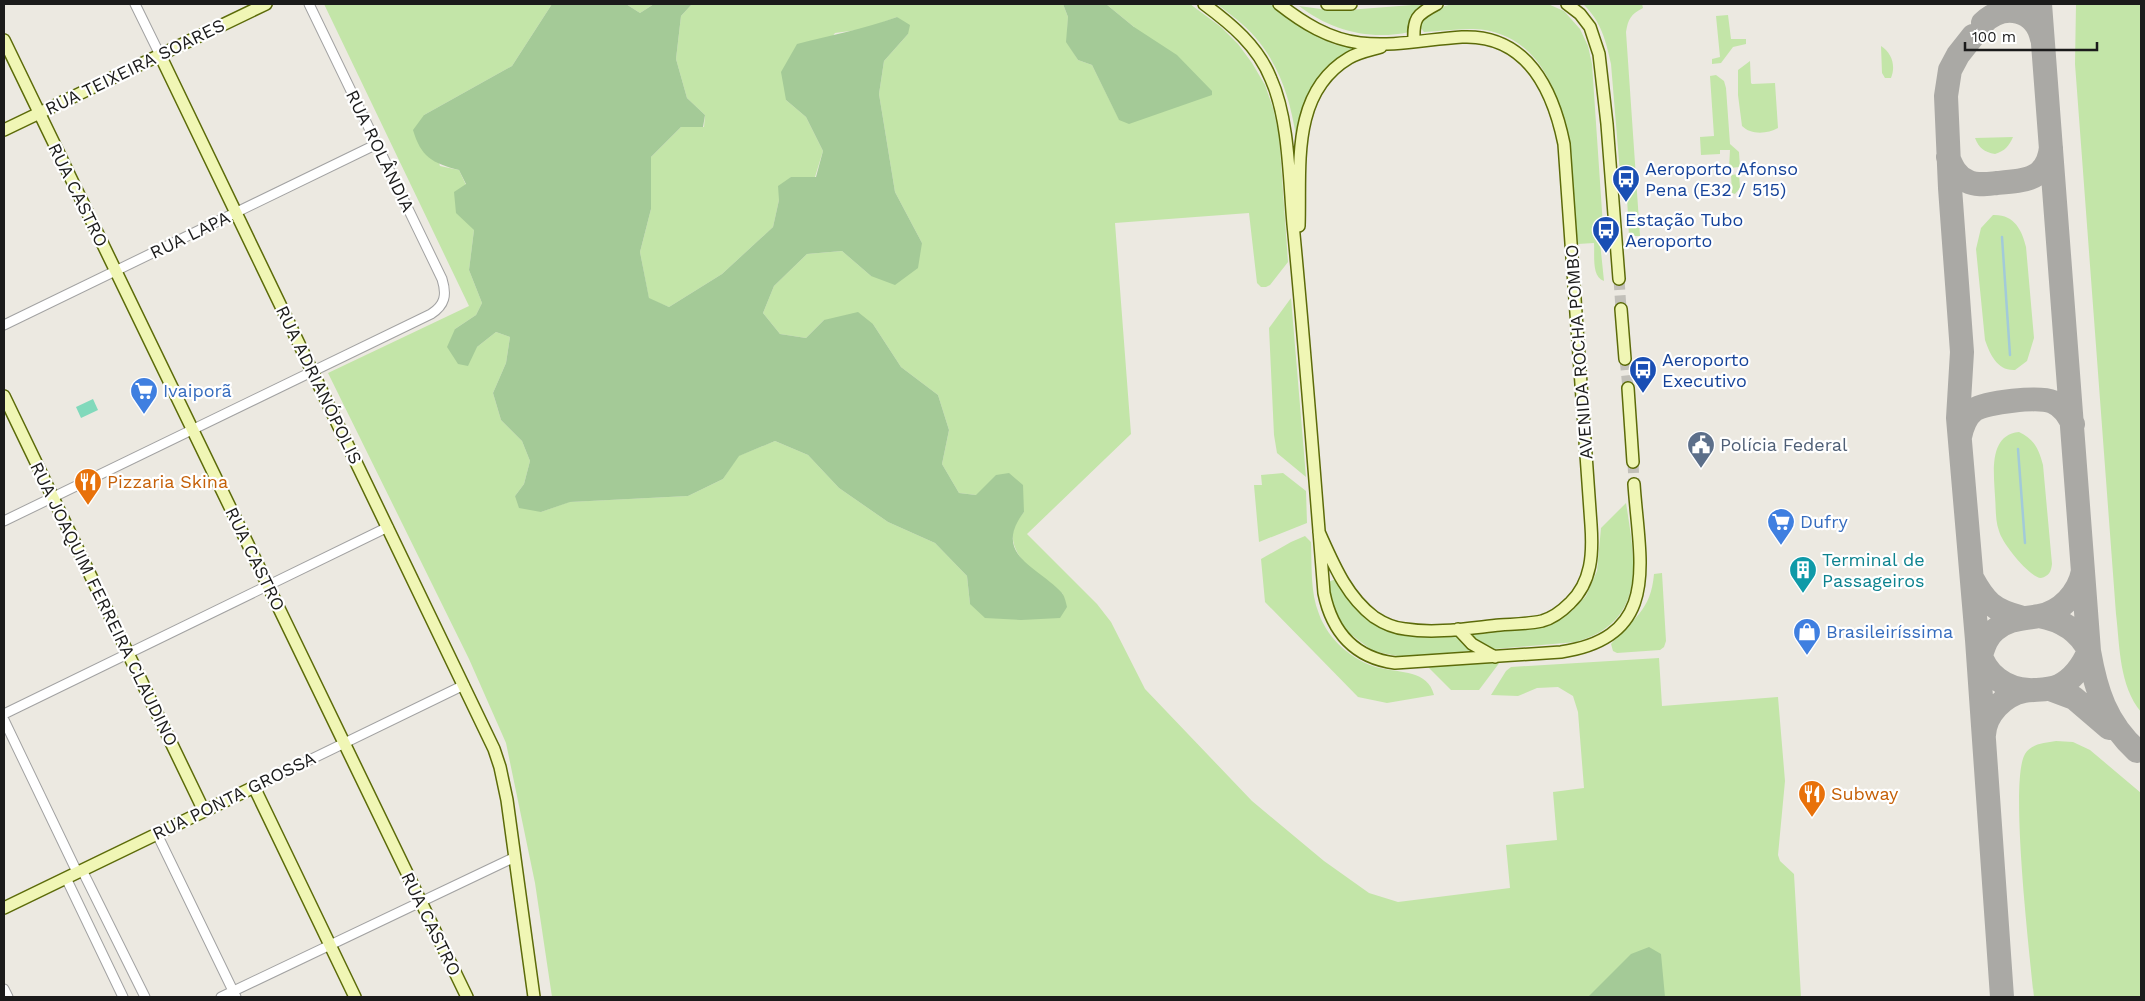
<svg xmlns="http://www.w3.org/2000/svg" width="2145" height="1001" font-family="'Work Sans',sans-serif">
  <rect width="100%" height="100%" fill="#ece9e1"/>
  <path fill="#c3e5a8" d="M324,4H552L512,66L424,115L440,166L459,170L466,185L474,230L469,270L482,303L476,315L455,329L477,347L496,332L510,337L506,363L493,393L501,420L522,441L530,461L524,484L515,496L541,512L569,502L688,496L723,479L738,456L775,441L808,455L839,488L888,522L935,543L967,576L970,604L1063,594C1043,578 1003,556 1015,525C1017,520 1021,516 1024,512L976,495L959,493L942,464L949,430L938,395L901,367L873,324L824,320L806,338L780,334L763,313L774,286L807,254L842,251L871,276L922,243L895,192L879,94L884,61L908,34L897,17L865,29L835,33L786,100L806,117L823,151L815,177H791L779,200L773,227L722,274L669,307L649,299L640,252L651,209V157L681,127H704L705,115L687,98L676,59L681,16L692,4H1063L1068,17L1067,42L1078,60L1092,65L1119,119L1134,27L1106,4H1190L1221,27L1238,44L1252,63L1265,85L1273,108L1279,135L1288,262L1270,285L1266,287H1261L1257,283L1249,213L1115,223L1131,434L1027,534L1097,604L1111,622L1145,689L1252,801L1324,861L1369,893L1398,902L1510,888L1506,845L1557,840L1553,792L1584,788L1578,712L1573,696L1558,687L1537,688L1518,696L1491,695L1506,671L1511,667L1659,658L1662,706L1778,697L1785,781L1778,855L1780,861L1794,874L1801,997H552L535,883L506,743L469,659L328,373L469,306Z
    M626,4H654L640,13Z
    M1217,4H1270L1318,37L1336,45L1355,48L1333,65L1305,105L1296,136C1290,99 1280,66 1255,37C1245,25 1230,14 1217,4Z
    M1425,4L1411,16L1409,32C1370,41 1330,30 1299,6L1335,11Z
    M1451,4H1548L1564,11L1580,29L1588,46L1592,64L1604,241L1600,242L1604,281C1591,277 1595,254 1594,243L1578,244C1571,175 1575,46 1485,30C1466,27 1444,31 1424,32L1420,27C1425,12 1437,9 1451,4Z
    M1583,4H1642L1643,8C1631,14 1628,19 1626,32L1640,236H1629L1627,197H1622L1611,64C1606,41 1601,21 1583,4Z
    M2076,4H2141V712C2119,685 2120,647 2116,614L2075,64Z
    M1728,15L1731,39H1746V44L1733,47L1721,63L1712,64V59L1720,57L1716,16Z
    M1881,46C1892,53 1896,66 1891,78H1885L1882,73Z
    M1750,61L1751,83L1752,84L1775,83L1778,128C1767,134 1751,135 1742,126L1738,95V70Z
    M1716,75L1724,81L1726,88L1730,144L1739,152L1740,167L1729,168L1730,150H1720V154L1701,155L1700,137L1714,136L1710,76Z
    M2013,137C2009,146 2005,151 1995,154C1984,152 1979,148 1975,138Z
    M1739,174L1740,188L1735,194L1732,193L1731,175Z
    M1993,215C2014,214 2022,230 2026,247L2034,338L2027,361L2015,370C1997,371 1990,354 1985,340L1976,249L1981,228Z
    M1291,298L1306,477L1277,453L1274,435L1269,328Z
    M2019,432C2034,439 2039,449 2043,465L2052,564C2051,572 2049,576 2041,578C2029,577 2002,543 1999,531C1995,520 1996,507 1995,496C1994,474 1988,435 2019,432Z
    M1283,473L1306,491L1307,523L1259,542L1254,485H1262L1261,475Z
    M1626,503C1635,561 1648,621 1576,642L1402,657L1373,651L1349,633L1334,613L1328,582L1336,579L1394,632L1556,620L1572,611L1586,596L1597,571L1601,528Z
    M1305,536L1311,542C1312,565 1310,592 1319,614C1328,639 1353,662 1380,668C1400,673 1428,670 1434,695L1387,703L1358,697L1265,602L1261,559L1291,542Z
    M1662,573L1666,641L1664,647L1660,650L1617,653L1613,651L1611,644C1633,618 1651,611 1654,574Z
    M1500,662L1479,690H1451L1428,667Z
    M2056,741L2073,742L2090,750L2141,793V997H2034C2030,957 2009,780 2025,754C2032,743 2045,743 2056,741Z"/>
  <path fill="#a4ca97" d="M552,4H626L640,13L654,4H692L681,16L676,59L687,98L705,115L703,127H681L651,157V209L640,252L649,298L669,307L722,274L773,227L779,200L778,186L791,177H816L823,151L806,117L786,100L781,72L797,44C831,35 864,29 897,17L910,25L908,34L884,61L879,94L895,192L922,243L918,268L895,285L871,276L842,251L807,254L774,286L763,313L780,334L806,338L824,320L858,312L873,324L901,367L938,395L949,430L942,464L959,493L976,495L996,475L1009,473L1023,485L1024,512C991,555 1039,567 1062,593C1065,597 1066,603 1067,607L1060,618L1021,620L985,618L970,604L967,576L935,543L888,522L839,488L808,455L775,441L739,456L723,479L688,496L570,502L541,512L519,508L515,496L524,484L530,461L522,441L501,420L493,393L506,363L510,337L496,332L477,347L468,366L458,364L447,347L455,329L476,315L482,303L469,270L474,230L456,213L454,192L466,184L459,170C432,163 421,157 413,130L424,115L512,66Z
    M1063,4H1106L1134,27L1177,55L1212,91V95L1129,124L1119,120L1092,65L1078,60L1066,42L1068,17Z
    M1649,947L1661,954L1665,997H1588L1631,954Z"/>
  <path fill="#81d9bb" d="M93,399L98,410L81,418L76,407Z"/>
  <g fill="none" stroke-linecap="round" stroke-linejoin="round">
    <path stroke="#a2cad9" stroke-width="2.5" d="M2002,237L2010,355
      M2018,449L2025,543"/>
    <path stroke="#aaa9a5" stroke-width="24" d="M2040,4L2089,651C2096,691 2106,723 2137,751
      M1983,23C2004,2 2036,9 2042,39
      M1973,36L1958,55L1950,70L1946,96L1950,188L1962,352L1958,418L1977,640L2002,997
      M1948,157C1952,167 1956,176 1967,181C1976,186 1987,184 1997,183C2024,181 2048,180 2051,147
      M1960,437C1962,427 1965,417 1974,410C1986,402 2039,396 2053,402C2063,406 2068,415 2073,424
      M1972,578C1985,602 1993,610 2020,617
      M2039,616C2061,620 2079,630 2089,651
      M1979,651C1986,675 2005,689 2029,690
      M1979,661C1983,650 1985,638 1995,630C2009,618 2023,619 2039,616C2061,612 2079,593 2083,571
      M2050,689L2074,698L2109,728
      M1984,735C1985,714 2004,695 2024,691C2035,689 2048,691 2059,686C2073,679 2083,665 2089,651"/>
    <path stroke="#c2c0b9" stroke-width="11" stroke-dasharray="11 5.5" stroke-linecap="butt" d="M1619,279L1621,309
      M1625,359L1628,388
      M1633,462L1634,484"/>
    <defs>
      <path id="street" d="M135,4L160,55
        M4,325L377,144
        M4,521L431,314C445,305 447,295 442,279L309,4
        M4,714L388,527
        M4,720L77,872
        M254,787L464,685
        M157,834L236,997
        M82,870L145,997
        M66,878L123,997
        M4,989L8,997
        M221,997L515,857"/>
      <path id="secondary" d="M1204,4C1231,24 1258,46 1271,79C1289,119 1289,179 1293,224C1305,347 1314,470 1324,593C1332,632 1355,658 1395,663L1561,652C1663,637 1639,560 1634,484
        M1279,4C1303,23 1329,39 1360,43C1394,47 1428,39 1462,37C1527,34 1553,90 1564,144L1591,525C1593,553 1592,582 1570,603C1562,611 1553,618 1542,621C1528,624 1514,624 1500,625C1470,628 1436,634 1405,629C1394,628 1383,623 1374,617C1346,596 1333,563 1319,532
        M1327,4H1351
        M1567,4L1580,14L1590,27L1599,54L1607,124L1619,279
        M4,40L467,997
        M1414,42C1413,18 1416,15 1437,4
        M160,55L494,749L500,767L507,800L534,997
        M4,130L266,4
        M1299,226C1301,167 1290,93 1349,58C1359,52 1371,50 1381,47
        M1621,309L1625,359
        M1628,388L1633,462
        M4,396L204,811
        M1458,629L1472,644L1495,657
        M4,908L254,787L355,997"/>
    </defs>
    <use href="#street" stroke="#a2a2a2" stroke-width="11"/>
    <use href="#secondary" stroke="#5c6b09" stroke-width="14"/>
    <use href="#street" stroke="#fff" stroke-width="9"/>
    <use href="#secondary" stroke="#f0f6b5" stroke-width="11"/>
  </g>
  <defs>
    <symbol id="bus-pin" viewBox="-11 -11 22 30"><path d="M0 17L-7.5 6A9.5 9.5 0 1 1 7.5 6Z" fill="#1a4fb4" stroke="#fff"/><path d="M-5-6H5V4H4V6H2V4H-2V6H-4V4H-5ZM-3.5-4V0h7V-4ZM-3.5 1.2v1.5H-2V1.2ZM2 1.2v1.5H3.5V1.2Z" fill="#fff"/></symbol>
    <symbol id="supermarket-pin" viewBox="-11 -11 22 30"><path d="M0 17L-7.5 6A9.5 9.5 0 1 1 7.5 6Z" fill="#3f7fe0" stroke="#fff"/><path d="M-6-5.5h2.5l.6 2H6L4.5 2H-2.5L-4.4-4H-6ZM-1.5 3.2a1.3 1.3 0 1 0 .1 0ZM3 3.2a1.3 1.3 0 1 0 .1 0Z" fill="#fff"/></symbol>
    <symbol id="civic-pin" viewBox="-11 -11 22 30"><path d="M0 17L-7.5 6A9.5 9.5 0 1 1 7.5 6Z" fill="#5c6f8a" stroke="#fff"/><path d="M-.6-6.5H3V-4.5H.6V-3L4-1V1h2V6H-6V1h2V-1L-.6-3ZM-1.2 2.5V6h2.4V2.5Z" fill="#fff"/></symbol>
    <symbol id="restaurant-pin" viewBox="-11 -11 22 30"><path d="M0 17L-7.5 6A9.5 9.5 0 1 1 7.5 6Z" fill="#e8710a" stroke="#fff"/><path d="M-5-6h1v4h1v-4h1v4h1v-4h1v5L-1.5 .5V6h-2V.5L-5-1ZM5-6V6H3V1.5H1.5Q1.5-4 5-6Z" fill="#fff"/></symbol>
    <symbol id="building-pin" viewBox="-11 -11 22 30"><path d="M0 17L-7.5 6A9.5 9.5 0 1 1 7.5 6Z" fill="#0f9aa8" stroke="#fff"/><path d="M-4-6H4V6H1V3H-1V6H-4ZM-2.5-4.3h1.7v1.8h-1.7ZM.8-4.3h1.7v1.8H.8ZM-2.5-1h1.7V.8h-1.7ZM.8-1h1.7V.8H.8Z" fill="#fff"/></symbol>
    <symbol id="shop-pin" viewBox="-11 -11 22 30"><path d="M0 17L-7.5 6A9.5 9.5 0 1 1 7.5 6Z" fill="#3f7fe0" stroke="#fff"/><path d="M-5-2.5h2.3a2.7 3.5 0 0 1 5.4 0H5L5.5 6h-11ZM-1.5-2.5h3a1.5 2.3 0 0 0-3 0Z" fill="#fff"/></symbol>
  </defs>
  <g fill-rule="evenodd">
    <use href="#bus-pin" x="1610" y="163" width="32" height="43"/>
    <use href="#bus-pin" x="1590" y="214" width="32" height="43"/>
    <use href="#bus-pin" x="1627" y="354" width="32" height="43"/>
    <use href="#supermarket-pin" x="128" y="375" width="32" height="43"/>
    <use href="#civic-pin" x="1685" y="429" width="32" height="43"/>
    <use href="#restaurant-pin" x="72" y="466" width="32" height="43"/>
    <use href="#supermarket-pin" x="1765" y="506" width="32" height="43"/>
    <use href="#building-pin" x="1787" y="554" width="32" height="43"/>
    <use href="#shop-pin" x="1791" y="616" width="32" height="43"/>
    <use href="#restaurant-pin" x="1796" y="778" width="32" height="43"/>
  </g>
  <g text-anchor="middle" stroke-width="4.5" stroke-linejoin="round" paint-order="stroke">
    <g font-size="18" fill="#1b1b1b" stroke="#fff">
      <text transform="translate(135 67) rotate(-26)" y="6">RUA TEIXEIRA SOARES</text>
      <text transform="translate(380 151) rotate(64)" y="6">RUA ROLÂNDIA</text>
      <text transform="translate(78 195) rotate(64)" y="6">RUA CASTRO</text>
      <text transform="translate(190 235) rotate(-26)" y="6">RUA LAPA</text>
      <text transform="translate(1579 352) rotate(-94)" y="6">AVENIDA ROCHA POMBO</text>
      <text transform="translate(319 385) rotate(64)" y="6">RUA ADRIANÓPOLIS</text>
      <text transform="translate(255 559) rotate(64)" y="6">RUA CASTRO</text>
      <text transform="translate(104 604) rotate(64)" y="6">RUA JOAQUIM FERREIRA CLAUDINO</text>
      <text transform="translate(234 796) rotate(-26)" y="6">RUA PONTA GROSSA</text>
      <text transform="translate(431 924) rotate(64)" y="6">RUA CASTRO</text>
    </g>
    <g font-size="18" fill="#164399" stroke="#fff" text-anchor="start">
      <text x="1645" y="175">Aeroporto Afonso<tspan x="1645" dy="21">Pena (E32 / 515)</tspan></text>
      <text x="1625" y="226">Estação Tubo<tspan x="1625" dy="21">Aeroporto</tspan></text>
      <text x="1662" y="366">Aeroporto<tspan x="1662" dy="21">Executivo</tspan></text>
    </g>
    <g font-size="18" fill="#366cbe" stroke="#fff" text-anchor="start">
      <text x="163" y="397">Ivaiporã</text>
      <text x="1800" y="528">Dufry</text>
      <text x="1826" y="638">Brasileiríssima</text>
    </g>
    <g font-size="18" fill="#4e5e75" stroke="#fff" text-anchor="start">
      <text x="1720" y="451">Polícia Federal</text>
    </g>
    <g font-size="18" fill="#c56008" stroke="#fff" text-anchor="start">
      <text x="107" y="488">Pizzaria Skina</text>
      <text x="1831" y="800">Subway</text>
    </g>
    <g font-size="18" fill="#0d838f" stroke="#fff" text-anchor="start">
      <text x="1822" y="566">Terminal de<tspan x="1822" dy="21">Passageiros</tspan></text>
    </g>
  </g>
  <rect width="2145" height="1001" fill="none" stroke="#1b1b1b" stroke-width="10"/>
  <path d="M1965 42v8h132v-8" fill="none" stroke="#1b1b1b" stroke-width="2.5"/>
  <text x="1972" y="42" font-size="15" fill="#1b1b1b" stroke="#ffffff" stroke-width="4" paint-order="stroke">100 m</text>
</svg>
